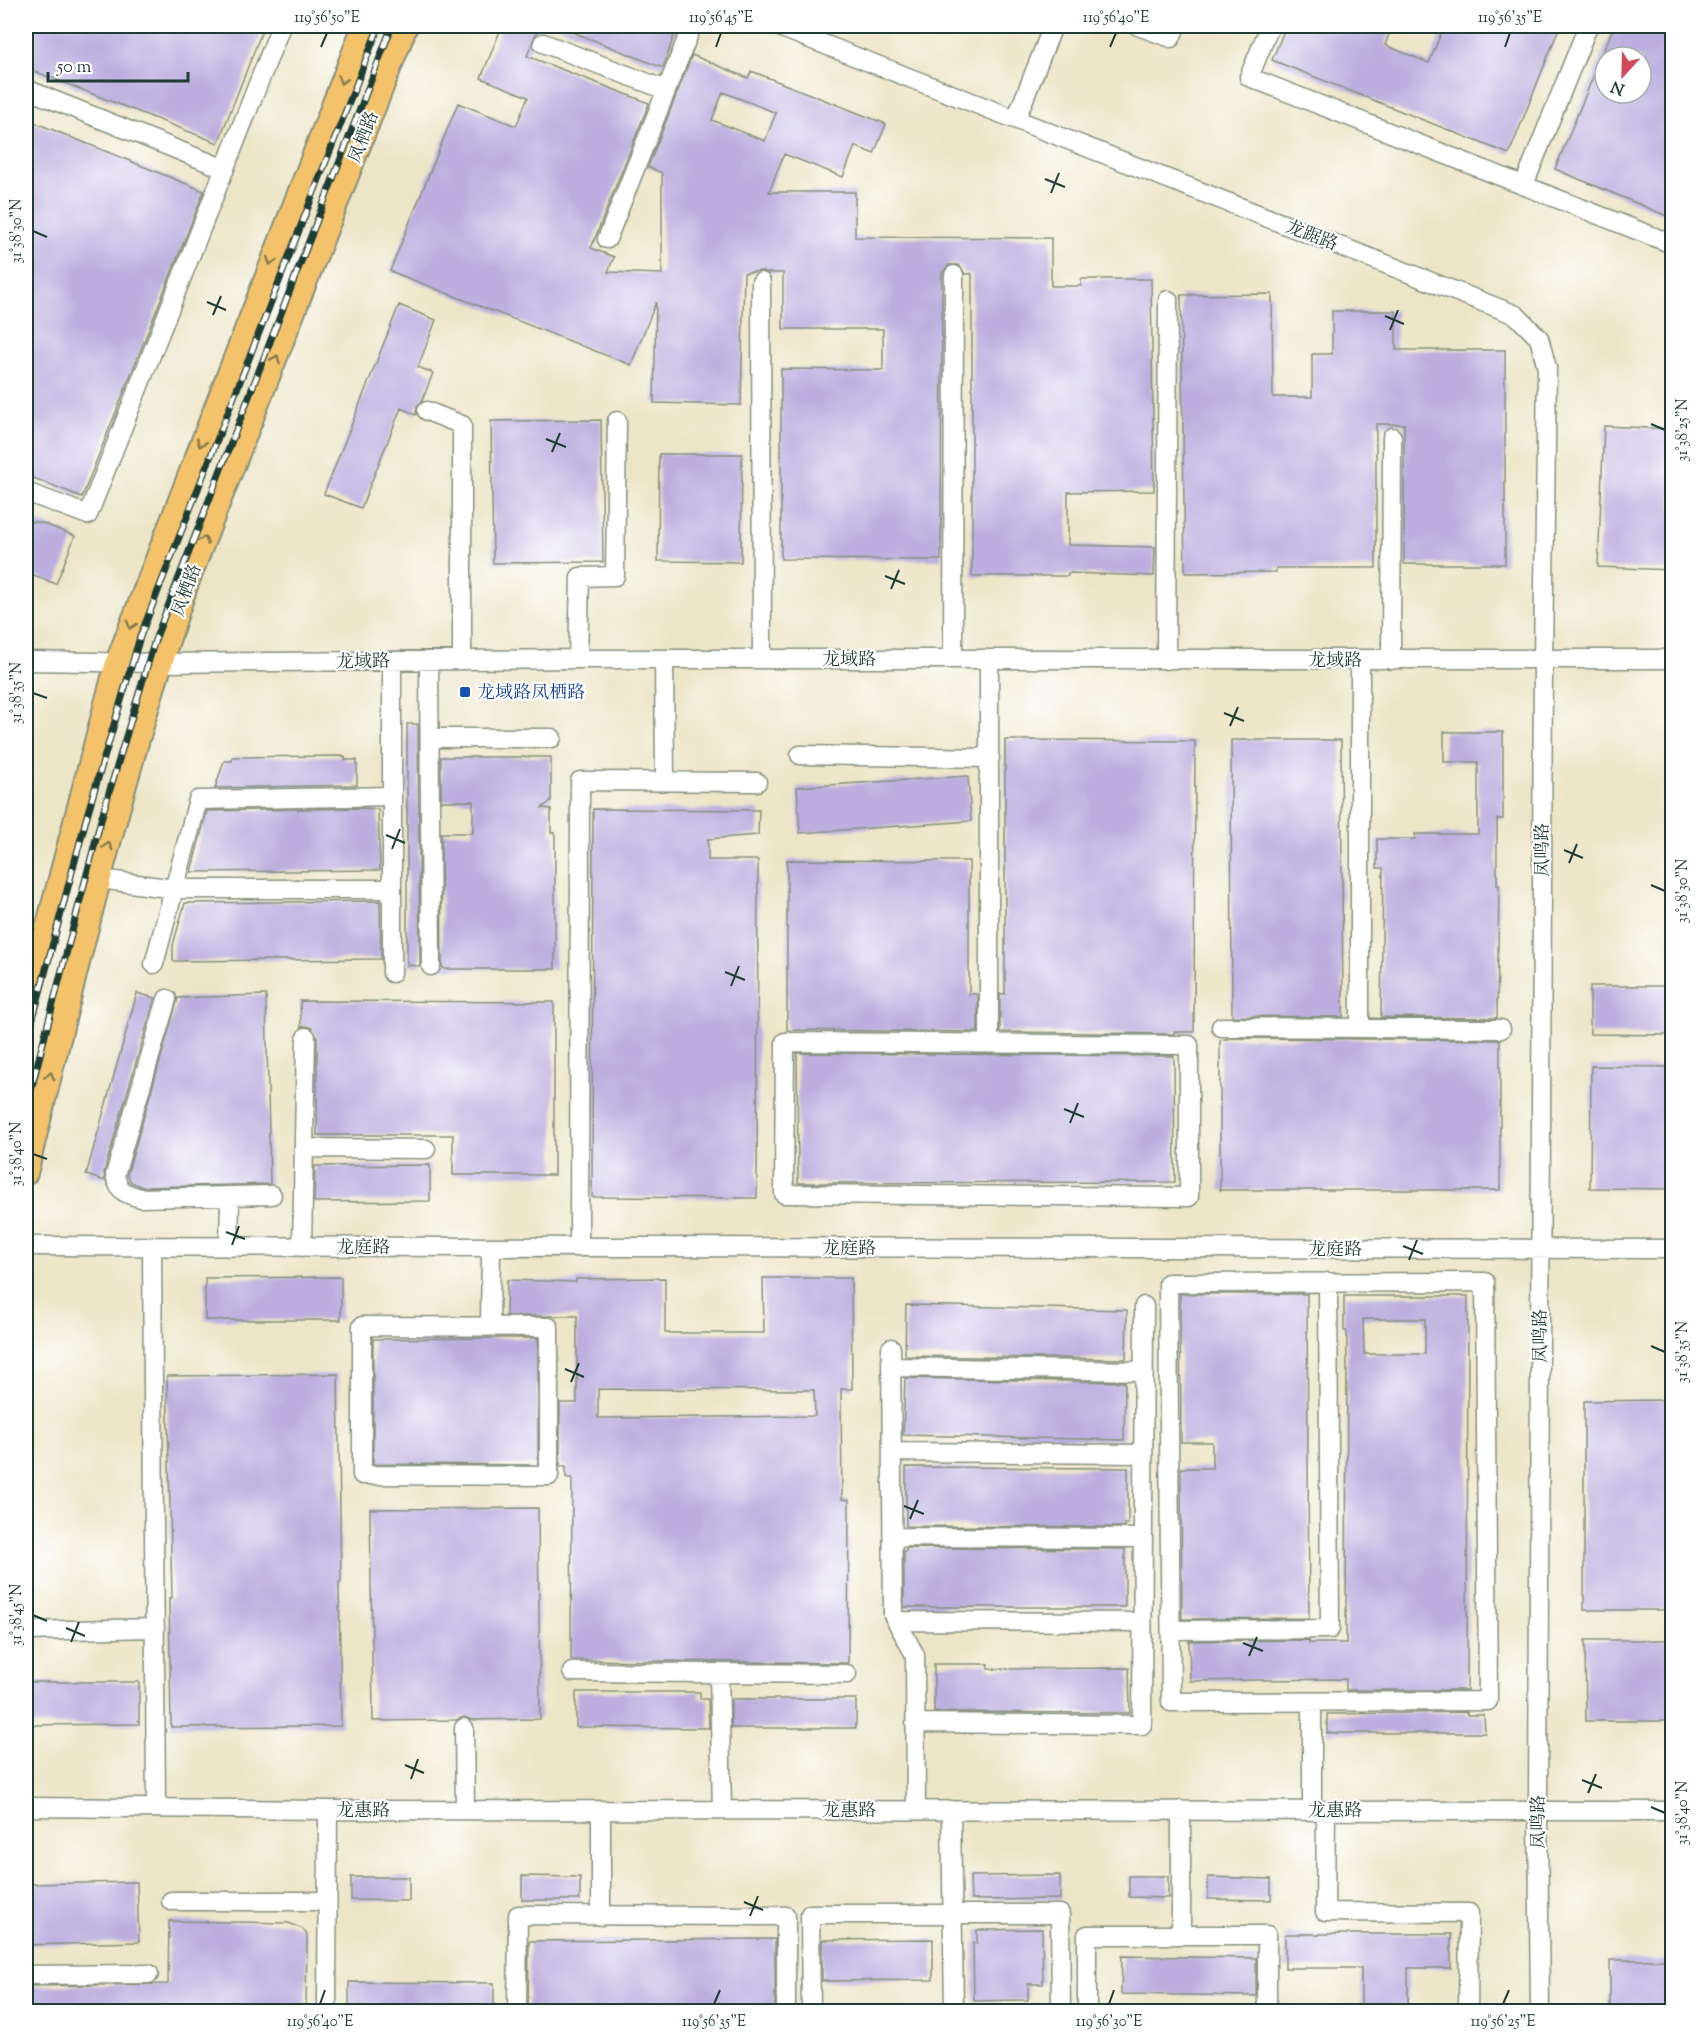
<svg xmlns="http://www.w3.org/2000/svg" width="1698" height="2037" font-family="'Sorts Mill Goudy','Noto Serif SC',serif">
  <rect width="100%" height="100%" fill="#fff"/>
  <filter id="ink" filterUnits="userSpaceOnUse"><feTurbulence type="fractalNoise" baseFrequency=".0167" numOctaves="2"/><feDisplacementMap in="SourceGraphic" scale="12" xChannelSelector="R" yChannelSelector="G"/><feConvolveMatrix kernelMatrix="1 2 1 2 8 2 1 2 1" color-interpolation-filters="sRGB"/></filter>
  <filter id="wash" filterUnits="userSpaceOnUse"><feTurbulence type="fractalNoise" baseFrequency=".008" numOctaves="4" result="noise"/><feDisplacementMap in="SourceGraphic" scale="24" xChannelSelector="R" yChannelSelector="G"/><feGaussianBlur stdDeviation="1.35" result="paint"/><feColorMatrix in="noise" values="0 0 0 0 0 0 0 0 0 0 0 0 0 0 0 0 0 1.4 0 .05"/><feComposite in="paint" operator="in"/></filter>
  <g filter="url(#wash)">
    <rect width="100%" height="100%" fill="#ede5c7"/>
    <g id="blocks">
      <path fill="#bcafdf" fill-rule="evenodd" d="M26,26H264L218,143L26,68Z
        M502,26H539L527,56L649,103L591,248L614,257L608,272L662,274V173L648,167L692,55L748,78L751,71L886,124L874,154L855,146L843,177L784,154L769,192H855V237L1051,238V286H1081V279H1151L1154,491L1068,492V545L1155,547L1154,576L1068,573V576H972V274H965L959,265H949L942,273L941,560L781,559V369L883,370V329H783V273H768L762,271L744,273L741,405L654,403L656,302L631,365L390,271L458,103L516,126L528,97L481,78ZM723,92L776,113L765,141L712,120Z
        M558,26H665L676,30L663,68Z
        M1286,26H1392L1385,45L1429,63L1444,26H1560L1509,154L1272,60Z
        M1614,26H1672V218L1555,169ZM1605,57H1641V93H1605Z
        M26,119L204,191L82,497L26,475Z
        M1272,294L1273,397H1312V354H1332V311H1396V350H1505V564H1404V424H1376V568H1276V572L1185,573L1181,295Z
        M399,305L436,320L418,367L433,373L422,401L417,406L416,415L401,408L361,508L324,494Z
        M601,420L603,562L493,563L491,421Z
        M1604,426L1672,429V570L1598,567Z
        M659,454H742L741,562L658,561Z
        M26,521L42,523L75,536L56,584L26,572Z
        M407,724H418L420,966L407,965Z
        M1444,732H1503V819H1497V885H1499L1497,1018L1381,1017L1383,868H1377V839H1415V834H1478V762H1444Z
        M1005,740L1195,741L1194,1032H1174V1034L1000,1032V994H1005Z
        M1231,740H1341L1343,1017L1232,1016Z
        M345,756V760H357V785L215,788L224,761H232V757Z
        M441,757H551V801L542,808L551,809V833H555V969H444L442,966L441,833H473V801H441Z
        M968,776L971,821L800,833L797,787Z
        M357,808L378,809L380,870L191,872L207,811Z
        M593,809L759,810L758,835L708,839V860H758L757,1198L592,1197Z
        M787,860L969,861V994H978V1032L787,1030Z
        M380,901L381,959L173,961V945L185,903Z
        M1590,986H1672V1035L1590,1034Z
        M137,993L155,998L104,1172L105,1181L86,1175Z
        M266,995L270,1184L142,1187L131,1182L127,1175L178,998Z
        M300,1001L554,1002V1175H453V1135H317V1037L312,1028L307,1026L301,1027Z
        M1232,1038L1500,1040V1190H1220V1040Z
        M797,1053L1174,1056L1175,1182L798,1183Z
        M1591,1066L1672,1067V1189L1590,1188Z
        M430,1165V1201L314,1202L315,1166Z
        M341,1277V1320H205V1278Z
        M665,1278V1333H764L763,1278H851L852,1389H841L842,1499L849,1500L848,1663L571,1660L572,1478H566V1466H560V1403H577V1316H506L507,1280L576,1282V1279ZM598,1389L814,1390L815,1416L598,1418Z
        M1180,1294H1307L1309,1618L1182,1619L1181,1468H1212V1442H1181Z
        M1344,1296H1468L1467,1690H1346V1679L1190,1681L1189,1641L1309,1640V1643H1346L1347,1331H1344ZM1363,1319H1425V1354H1364Z
        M906,1305L1127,1310L1126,1359L905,1356Z
        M505,1338H538V1465L373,1464V1339Z
        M338,1374L341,1582H339L341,1726L171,1727L169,1598H172L167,1376Z
        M905,1378L1125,1382L1124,1440L903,1435Z
        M1672,1400V1610H1584V1401Z
        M906,1467L1128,1468V1524H1125V1527L906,1526Z
        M538,1508L540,1719L472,1720L464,1717L456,1720L373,1721L370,1509Z
        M906,1548L1125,1549V1607H904V1551H906Z
        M1585,1640H1672V1721H1586Z
        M934,1664H988V1669L1129,1668L1130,1713L934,1712Z
        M26,1682H139V1724L26,1725Z
        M576,1692H700V1699H708L709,1728L576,1727Z
        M731,1699H856V1728H731Z
        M1467,1712V1715H1484L1485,1733H1327V1714Z
        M1060,1875V1899L971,1900L970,1876Z
        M522,1876L580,1877V1900H522Z
        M1129,1876H1168V1898L1129,1897Z
        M351,1877H409V1901L351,1900Z
        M1208,1877L1271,1879V1900L1208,1899Z
        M137,1882L139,1942L26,1945V1884Z
        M169,1921L289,1923L303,1929L307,1935L306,2012H26V1986L168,1984Z
        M1042,1929L1043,1984H1028V2000L974,2001L973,1943H977V1930Z
        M1285,1934H1451V1968H1408V2012H1361V1968H1285Z
        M775,1939V2012H528L529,1941Z
        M933,1939V1980L822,1981V1940Z
        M1122,1956L1256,1958V1996L1121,1994Z
        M1610,1960H1672V2012H1610Z
        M349,1982L494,1983V2012H349Z"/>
    </g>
  </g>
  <g filter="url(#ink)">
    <use href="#blocks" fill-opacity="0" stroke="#86917e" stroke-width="1.5"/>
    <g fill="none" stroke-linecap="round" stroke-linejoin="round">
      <defs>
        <path id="minor" d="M777,26L1516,315L1539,338L1547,368L1543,660L1538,1810L1540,2012
          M1138,26L1171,38L1176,26
          M1270,26L1249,77L1672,244
          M543,43L666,90
          M26,89L225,169
          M1016,119L1053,26
          M1524,185L1588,26
          M607,239L692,26
          M761,282L762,659
          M427,411L462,425V660
          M26,492L88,515L281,26
          M578,659L580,577L615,576L617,421
          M664,659L665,781
          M953,659L954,275
          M1166,660L1168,300
          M1360,660V1028
          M1391,660L1392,437
          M26,661L160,663L578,659H1672
          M429,661L431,966
          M430,738H552
          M800,755L990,758
          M100,879L175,889H391
          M154,964L198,800L392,796
          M392,973V661
          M167,999L115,1175C119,1192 125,1194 141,1198L272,1195
          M1221,1027L1501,1029
          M785,1042L1189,1045V1197L784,1194Z
          M989,1044V659
          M304,1148L426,1149
          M26,1246L1672,1249
          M152,1246L156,1808
          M229,1247L230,1196
          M302,1247L306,1037
          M579,1247L580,781L757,782
          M1485,1282L1488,1701L1171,1702L1168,1283Z
          M362,1326L549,1327V1476L362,1475Z
          M490,1326L491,1247
          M891,1348L893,1615L915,1655L916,1810
          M891,1367L1143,1371
          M892,1452L1143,1454
          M893,1537L1143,1538
          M897,1621L1142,1622
          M1171,1630L1330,1629L1328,1282
          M26,1631L155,1628
          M572,1672L847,1674
          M719,1673L722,1810
          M1312,1702V1810
          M915,1723L1142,1725L1144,1306
          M464,1728L465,1810
          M26,1807L328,1810L1672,1811
          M951,1810L954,2012
          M1326,1810L1325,1912L1469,1913L1468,2012
          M171,1901H327
          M601,1916V1810
          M1181,1935V1810
          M26,1975L149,1974
          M327,2012L328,1810
          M517,2012L518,1915L786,1916V2012
          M811,2012L810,1914H1060L1061,2012
          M1087,2012V1935H1267V2012"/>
        <path id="major" d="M26,1008L117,662L364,26
          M26,1173C75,975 121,777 187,583L406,26"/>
      </defs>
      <use href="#minor" stroke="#86917e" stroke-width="21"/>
      <use href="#major" stroke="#86917e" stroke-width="26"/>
      <use href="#minor" stroke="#fff" stroke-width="18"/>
      <use href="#major" stroke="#f4c26a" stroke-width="22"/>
      <defs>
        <path id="rail" d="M26,1044L88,812L140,637L379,26
          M26,1108L102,816L155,640L392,26"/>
      </defs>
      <use href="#rail" stroke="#1f3d34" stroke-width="7"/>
      <use href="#rail" stroke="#fff" stroke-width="4.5" stroke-dasharray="14" stroke-linecap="butt"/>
    </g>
    <defs><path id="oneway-chevron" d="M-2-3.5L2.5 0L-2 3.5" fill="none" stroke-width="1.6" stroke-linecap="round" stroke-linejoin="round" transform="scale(1.5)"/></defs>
    <g stroke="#7f794c">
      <use href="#oneway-chevron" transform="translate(342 80) rotate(112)"/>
      <use href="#oneway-chevron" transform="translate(271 261) rotate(111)"/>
      <use href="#oneway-chevron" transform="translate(276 359) rotate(-68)"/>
      <use href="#oneway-chevron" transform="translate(201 443) rotate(111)"/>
      <use href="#oneway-chevron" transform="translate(204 540) rotate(-68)"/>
      <use href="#oneway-chevron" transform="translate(131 625) rotate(110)"/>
      <use href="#oneway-chevron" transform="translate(108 846) rotate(-76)"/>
      <use href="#oneway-chevron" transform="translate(50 1076) rotate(-76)"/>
    </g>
  </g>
  <path fill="none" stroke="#1f3d34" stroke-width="2" d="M321,47L327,33M716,47L721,33M1110,47L1116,33M1505,47L1510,33M1045,179L1065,187M1051,193L1059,173M33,231L47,237M207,302L226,310M213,315L221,296M1385,316L1404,324M1390,330L1398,310M1651,424L1665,430M546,439L566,447M552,452L560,433M885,576L905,584M891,589L899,570M33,693L47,698M1224,713L1244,721M1230,726L1238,707M386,835L405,843M392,849L400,829M1564,850L1583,858M1569,863L1577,844M1651,885L1665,891M725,972L745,980M731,986L739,966M1064,1109L1084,1117M1070,1123L1078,1103M33,1154L47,1159M226,1232L245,1239M232,1245L239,1226M1403,1246L1423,1254M1409,1260L1417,1240M1651,1346L1665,1352M565,1369L584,1377M571,1382L579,1363M904,1506L924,1514M910,1519L918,1500M33,1615L47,1621M66,1628L85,1636M71,1642L79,1622M1243,1643L1263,1651M1249,1656L1257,1637M405,1765L424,1773M411,1779L418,1759M1582,1780L1602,1788M1588,1793L1596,1774M1651,1807L1665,1813M744,1902L763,1910M750,1916L758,1896M320,2004L325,1990M714,2004L720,1990M1109,2004L1114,1990M1503,2004L1509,1990"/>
  <rect fill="#1a4fb4" stroke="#fff" stroke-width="2" x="459" y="686" width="12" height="12" rx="3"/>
  <g text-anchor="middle" stroke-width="4.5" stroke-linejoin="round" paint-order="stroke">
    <g font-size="18" fill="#1f3d34" stroke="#fff">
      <text transform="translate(363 137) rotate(-69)" y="6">凤栖路</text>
      <text transform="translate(1312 235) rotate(21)" y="6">龙踞路</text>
      <text transform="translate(186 590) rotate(-70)" y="6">凤栖路</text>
      <text x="849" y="665">龙域路</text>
      <text x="1335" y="666">龙域路</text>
      <text transform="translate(363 661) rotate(-1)" y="6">龙域路</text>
      <text transform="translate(1542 850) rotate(-90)" y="6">凤鸣路</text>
      <text x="363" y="1253">龙庭路</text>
      <text x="849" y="1254">龙庭路</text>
      <text x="1335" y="1255">龙庭路</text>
      <text transform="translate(1540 1336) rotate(-90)" y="6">凤鸣路</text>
      <text x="363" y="1816">龙惠路</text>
      <text x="849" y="1816">龙惠路</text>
      <text x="1335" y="1816">龙惠路</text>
      <text transform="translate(1538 1822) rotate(-90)" y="6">凤鸣路</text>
    </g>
    <g font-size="18" fill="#164399" stroke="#fff" text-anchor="start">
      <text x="477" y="698">龙域路凤栖路</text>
    </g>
  </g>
  <rect width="1698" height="2037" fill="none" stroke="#fff" stroke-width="66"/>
  <g transform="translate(1623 75) rotate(202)"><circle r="28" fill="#ffffff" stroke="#a5b1ae" stroke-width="1.5"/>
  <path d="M0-4.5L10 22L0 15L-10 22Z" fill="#d1495b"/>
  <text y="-9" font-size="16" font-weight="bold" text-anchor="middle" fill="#1f3d34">N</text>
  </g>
  <path d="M48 72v9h140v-9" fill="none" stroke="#1f3d34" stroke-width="3"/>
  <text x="57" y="72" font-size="18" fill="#1f3d34" stroke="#ffffff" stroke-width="4.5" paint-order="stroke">50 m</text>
  <rect x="33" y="33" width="1632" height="1971" fill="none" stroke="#1f3d34" stroke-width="2"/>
  <g font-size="15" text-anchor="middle" fill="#1f3d34">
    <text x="327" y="22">119°56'50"E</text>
    <text x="721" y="22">119°56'45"E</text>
    <text x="1116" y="22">119°56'40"E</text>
    <text x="1510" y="22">119°56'35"E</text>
    <text transform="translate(16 231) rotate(-90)" y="5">31°38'30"N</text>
    <text transform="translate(1682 430) rotate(-90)" y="5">31°38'25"N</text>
    <text transform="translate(16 693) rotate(-90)" y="5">31°38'35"N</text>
    <text transform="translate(1682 891) rotate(-90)" y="5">31°38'30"N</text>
    <text transform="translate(16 1154) rotate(-90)" y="5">31°38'40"N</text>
    <text transform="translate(1682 1352) rotate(-90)" y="5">31°38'35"N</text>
    <text transform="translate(16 1615) rotate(-90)" y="5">31°38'45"N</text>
    <text transform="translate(1682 1813) rotate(-90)" y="5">31°38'40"N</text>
    <text x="320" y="2026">119°56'40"E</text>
    <text x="714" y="2026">119°56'35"E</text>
    <text x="1109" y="2026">119°56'30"E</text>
    <text x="1503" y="2026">119°56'25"E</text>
  </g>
</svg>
